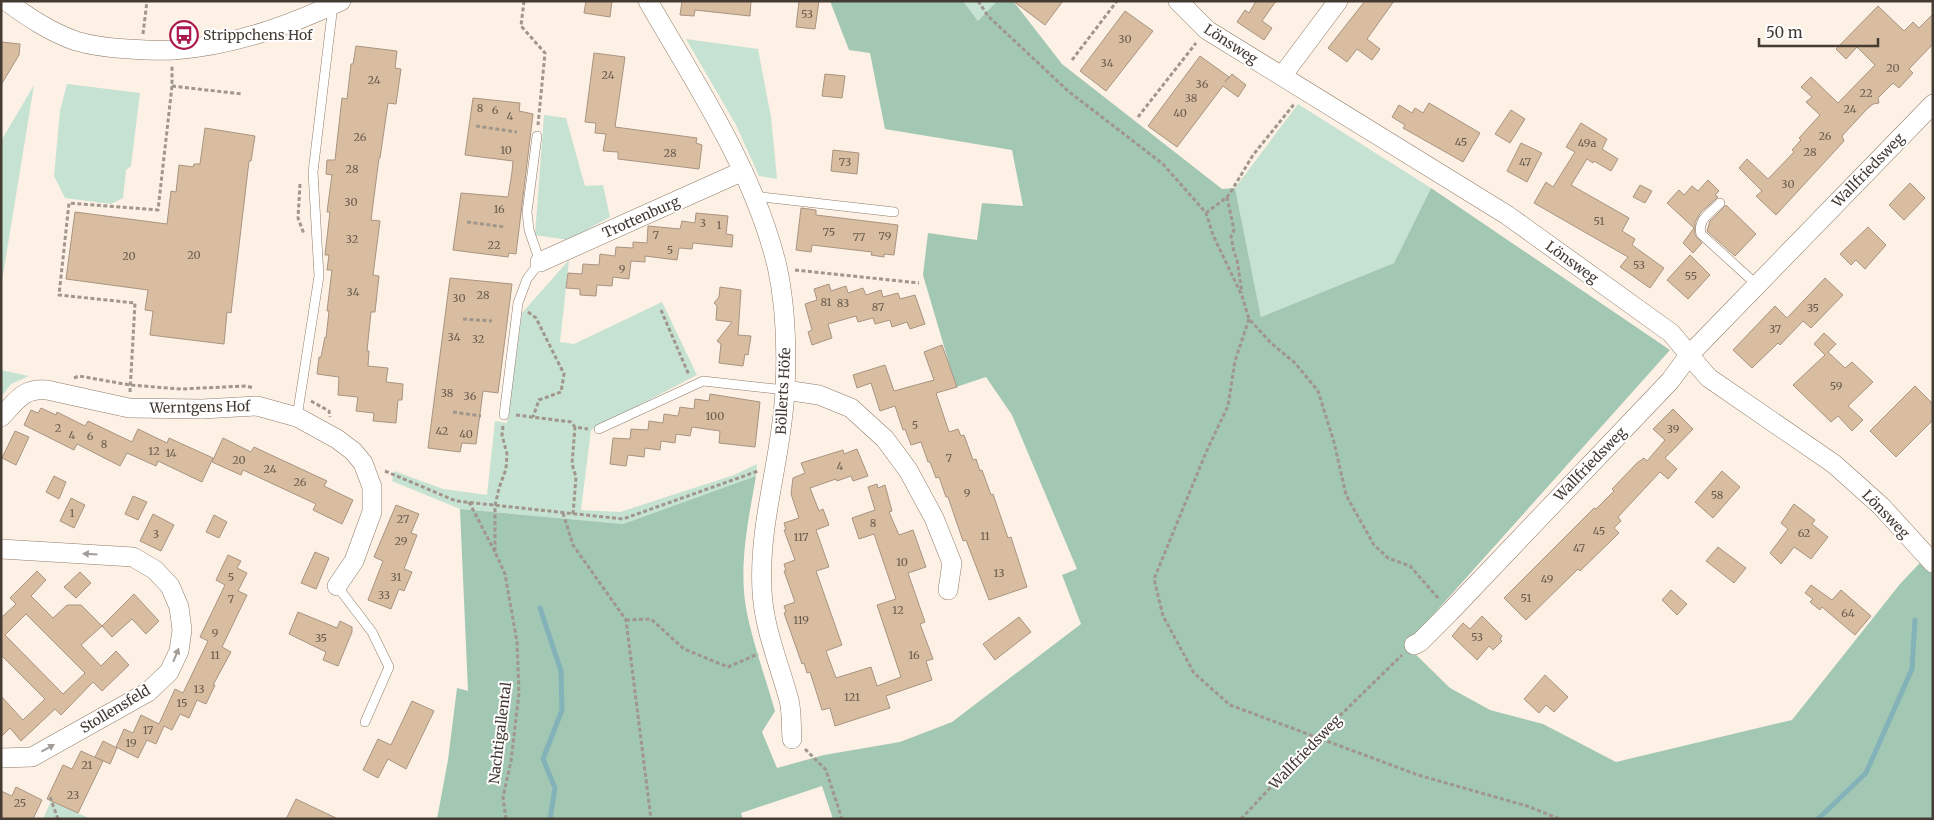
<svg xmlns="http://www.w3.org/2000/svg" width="1934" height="820" font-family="Merriweather,serif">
  <rect width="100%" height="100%" fill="#fdf0e4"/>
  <path fill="#c6e2d2" d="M963,1H997L978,21Z
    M686,39L758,49L771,117L777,179L759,176L736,125Z
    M67,84L140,93L131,166L126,170L123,198L111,204L65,198L54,176L60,111Z
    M34,85L1,287V141Z
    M1298,104L1431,188L1394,263L1261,317L1235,188Z
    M544,115L566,118L585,186L603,185L610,217L568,240L535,235Z
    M569,260L560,342L574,344L662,302L697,375L591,430L581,510L620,512L734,475L757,464L756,476L623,524L460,509L392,481L394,471L443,489L487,495L495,421L507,423L522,313Z
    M1,370L29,376L11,384L1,397Z
    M51,801L91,819H43Z"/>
  <path fill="#a2c7b3" d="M830,1H963L978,21L997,1H1013L1062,64L1222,189L1235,188L1261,317L1394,263L1431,188L1670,350L1406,645L1450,688L1490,710L1543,724L1616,762L1792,720L1900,584L1933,549V819H833L822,786L741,813L743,819H437L448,760L457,688L468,691L460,509L623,524L756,476C748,522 737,571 748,618C755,649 766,680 775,711L762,732L777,768L824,755L900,742L952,722L1081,624L1062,575L1077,569L1012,415L986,377L956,387L923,275L928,233L977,240L982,203L1023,206L1012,150L885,129L870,53L849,50Z"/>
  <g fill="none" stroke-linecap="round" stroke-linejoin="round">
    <path stroke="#84b2b9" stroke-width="5" d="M540,608L561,671L562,710L543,759L555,788L550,819
      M1818,819L1866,773L1912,669L1915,620"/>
  </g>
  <path fill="#d9bda1" stroke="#a89481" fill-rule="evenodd" d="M586,1H612L610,17L584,13Z
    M682,1H751L750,16L695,10L694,16L680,15Z
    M799,1H819L815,29L796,27Z
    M1013,1H1063L1045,25Z
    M1256,1H1276L1262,21L1272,28L1264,40L1237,22L1245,10L1249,13Z
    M1365,1H1394L1367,39L1380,49L1372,60L1357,49L1347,62L1328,48Z
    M1878,6L1904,31L1913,22L1919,28L1933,14V44L1909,69L1913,73L1899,88L1893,83L1878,98L1879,103L1873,104L1867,109L1842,136L1844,141L1776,215L1756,196L1762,191L1739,168L1747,159L1768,179L1794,152L1792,150L1801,140L1799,138L1820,115L1806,102L1812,97L1801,87L1811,77L1838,103L1875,65L1857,47L1846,59L1836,49Z
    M1125,11L1153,31L1106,91L1080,71Z
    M1,42L20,44L19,55L1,85Z
    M356,46L397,51L395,68L401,69L396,104L388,103L380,158H379L371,220L380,221L373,275L379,276L375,312H371L367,351H369L368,366L388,368L386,382L403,384L402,400H398L396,423L373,421L374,413L356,411L358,397L338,395L339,377L317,374L319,357H321L325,337L326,338L329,311H327L332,270H327L329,255H325L330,212H327L332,175L326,174L327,160H335L342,98L347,99L351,64H353Z
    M594,53L625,57L615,127L697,138L696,143L702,145L699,169L618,159V152L603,151L606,134L595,133L596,123L585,122Z
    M1200,56L1229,77L1225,82L1232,74L1246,85L1238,97L1223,86L1177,147L1148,126Z
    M825,74L845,76L842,98L822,96Z
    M473,98L520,103L519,111L533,114L516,254L509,253L508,257L453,250L461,193L508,197L512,172L513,161L465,155Z
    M1429,103L1480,133L1463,162L1403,128L1405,125L1392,117L1399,105L1412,113L1415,108L1423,113Z
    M1511,110L1525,119L1510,143L1495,134Z
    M1581,123L1607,139L1602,149L1618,159L1611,171L1594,161L1593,163L1587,159L1571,185L1629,218L1622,231L1635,239L1632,245L1664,268L1650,288L1620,267L1628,257L1534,203L1546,182L1553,187L1575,152L1566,147Z
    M205,128L255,136L251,161H249L231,313L227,312L224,344L150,335L153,311L145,310L148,290L66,279L75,212L167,224L171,191L176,192L179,165L193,167L194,164H200Z
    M1521,143L1542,153L1527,182L1507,171Z
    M833,150L859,153L857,174L831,171Z
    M1708,180L1719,191L1715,195L1718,197L1701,212L1695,222V235L1702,243L1693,253L1683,243L1694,228L1667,203L1679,190L1684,195L1692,186L1698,191Z
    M1910,183L1925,198L1904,220L1889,205Z
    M1640,185L1652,191L1645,203L1633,197Z
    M1726,205L1756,234L1735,256L1707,231L1710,221Z
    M801,208L816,210V215L898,225L894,255L884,254V257L871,255L872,252L812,245L811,252L796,250Z
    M696,213L728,216L726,234L733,235L732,247L693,243L692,249L679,248L677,260L645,256V262L631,261L629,279L613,277L612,286L597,285L596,296L580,295V289L566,288L568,273L582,274L583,264L599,265L600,254L615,256L616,247L633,248V242L647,243L648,226L680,229L682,221L695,223Z
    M1868,227L1886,245L1865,269L1856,260L1851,265L1840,254Z
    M1690,255L1710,275L1688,299L1667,280Z
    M450,278L512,284L498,393L483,391L476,444L462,443L460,452L428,448Z
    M1825,278L1843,295L1811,328L1803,321L1780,345L1778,343L1752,368L1733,350L1775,306L1787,318Z
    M829,284L831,291L846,286L848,293L863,288L866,295L881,290L883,297L898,293L900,299L915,295L925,324L910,329L907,322L892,327L890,320L875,324L873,318L858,322L856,316L828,324L832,338L812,345L808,332L812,330L805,304L817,300L814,289Z
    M720,287L741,290L738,335L751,336L748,355L745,354L743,366L719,363L721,344L717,341L732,322L716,320L717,306L714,303L719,297Z
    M1824,333L1836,344L1828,352L1845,368L1852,362L1873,382L1848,406L1863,420L1852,431L1838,416L1831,422L1793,385L1825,355L1814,344Z
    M942,345L957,387L936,393L949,432L958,429L961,436L964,435L973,460L976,459L980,471L982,470L991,495L993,494L1008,538L1011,537L1027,587L989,600L966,540L963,541L948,497H946L939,477L936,478L930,462H928L921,442L911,445L905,429L903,430L895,406L880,411L871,383L857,388L853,375L885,365L894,391L934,380L924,352Z
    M1915,386L1933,404V420L1896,457L1870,431Z
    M710,394L760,402L755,447L719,443L720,431L692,427L690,436L676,434L675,443L661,441L660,450L645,448L644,457L628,455L626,466L610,464L613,438L630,439L631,429L648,430L649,421L663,423L664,414L678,416L680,407L694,409L695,399L709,401Z
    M41,408L56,415L57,412L85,426L88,421L132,442L138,429L167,443L169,438L213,458L202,482L158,461L156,466L127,453L120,466L77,444L74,450L24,425L31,410L38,413Z
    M1673,409L1693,429L1665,458L1677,469L1668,479L1660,472L1618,517L1621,521L1614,528L1619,533L1580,571L1578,569L1526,620L1504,598L1594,508L1596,509L1614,491L1612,489L1637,463L1644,458L1647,461L1665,440L1653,429Z
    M15,431L29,437L16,465L2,458Z
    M223,438L251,452L254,447L327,481L324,486L353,500L342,524L313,510L316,504L243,470L241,475L212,462Z
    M857,449L868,476L853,481L851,476L837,481L836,479L810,488L819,511L823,509L829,525L816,530L829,567L816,571L842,645L826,651L836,678L871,667L877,686L901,677L877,605L896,599L874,534L859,539L852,518L875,510L868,487L877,484L878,488L885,485L892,511L889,512L899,535L913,530L926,567L908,573L925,622L920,624L933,659L926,661L932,680L886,696L890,708L835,726L830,708L822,710L810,672L807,673L804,663L802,664L784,613L786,612L784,606L795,602L784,571H786L784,564L795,560L784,530H786L784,523L799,518L791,494L793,478L805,473L801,463L843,450L844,454Z
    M1722,471L1740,487L1713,518L1695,502Z
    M54,476L66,482L59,499L46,492Z
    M133,496L147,502L138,520L125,514Z
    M71,498L85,505L74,528L60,521Z
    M1794,504L1815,520L1812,524L1828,537L1811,559L1794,547L1781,564L1770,553L1788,529L1781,523Z
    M396,505L419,514L411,533L417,535L404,569L412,572L404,591L399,589L391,609L368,600L383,561L374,557Z
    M153,514L174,525L161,551L140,541Z
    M214,515L227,522L219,538L206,532Z
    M1718,547L1746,568L1734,583L1706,561Z
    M315,552L329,558L316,589L301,583Z
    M228,555L241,561L237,568L247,573L238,591L247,595L222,647L231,652L213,685H215L206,704L197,700L189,718L180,714L172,730L164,726L156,744L147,740L138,758L116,747L124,729L133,733L141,715L159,724L175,689L183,693L208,641L200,637L225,585L216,580Z
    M37,571L46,580L31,596L53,618L67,605H81L102,626L81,645L101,666L116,651L129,665L102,691L93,682L61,715L55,709L21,741L10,728L1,737V696L23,720L45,699L1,655V618L16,604L10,598ZM26,614L85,673L63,694L5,635Z
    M80,572L91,583L76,598L64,587Z
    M1811,585L1832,600L1841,590L1871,616L1855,635L1822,607L1820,610L1810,602L1813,599L1805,593Z
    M1671,590L1687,604L1677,615L1662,600Z
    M134,594L159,621L146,634L132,619L112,637L102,626Z
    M298,612L337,628L340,621L352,627V632L338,666L323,660L326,652L289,634Z
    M1482,616L1502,636L1500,639L1502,641L1493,650L1489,646L1477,660L1452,636L1463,623L1470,629Z
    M1019,617L1031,632L995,660L983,644Z
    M1545,675L1568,697L1554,712L1546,705L1539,713L1524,699Z
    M412,701L434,711L406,769L388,759L378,778L363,770L378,739L391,745Z
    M103,741L117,748L110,764L95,757Z
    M81,751L103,761L78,813L47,799L63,765L72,769Z
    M16,787L42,800L33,819H1V791L12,796Z
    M296,799L338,819H286Z"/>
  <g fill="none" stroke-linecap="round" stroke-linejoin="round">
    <defs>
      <path id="lane" d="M754,196L894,212
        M1720,203C1711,212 1697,220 1701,234L1757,285
        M504,415L518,303L527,279L540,262L529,230L527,212L537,136
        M297,417L319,276L313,172L333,5
        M599,429L703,381L785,390
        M337,586L372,632L389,667L365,722"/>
      <path id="street" d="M6,1C28,17 50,32 76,41C93,46 110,48 128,49C143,50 159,51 174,50C231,46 289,26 341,1
        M648,1C697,86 754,171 777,266C786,307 787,349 785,390C782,458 758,523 762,591C764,629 779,663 789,700C792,712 791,726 792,739
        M1178,1L1207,30L1507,215L1671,333C1684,348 1695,363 1709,378L1834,464L1881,506L1933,563
        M1282,76L1338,1
        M540,262L743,171
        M785,390L819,395L851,408L885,439L908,470L934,518L952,563L948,590
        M1,417C17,401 22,388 47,390L129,408L202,409L257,406L297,417L337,439L353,451L363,463L372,487V512L354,561L337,586
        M1,549L133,557L155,570L170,586L179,607L182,630L179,651L169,672L148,692L32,757L1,758
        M1414,645L1420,642L1450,612L1670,381L1690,354L1933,104"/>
    </defs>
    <use href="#lane" stroke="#8f7c69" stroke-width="10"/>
    <use href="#street" stroke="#8f7c69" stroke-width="20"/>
    <path stroke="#a1968c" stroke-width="3" stroke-dasharray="4 2.5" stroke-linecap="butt" d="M524,1L521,26L545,53L538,125
      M978,1L988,16L1068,91L1163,164L1206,213L1213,235L1242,296L1249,319L1271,343L1295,363L1318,391L1334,442L1346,495L1374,545L1388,558L1410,566L1439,599
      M143,34L147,1
      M1072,60L1117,1
      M172,86L242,94
      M1138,117L1196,43
      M476,126L517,132
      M300,184L298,218L304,234
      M1227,197L1234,230L1231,236L1234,252L1237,260L1242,293
      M1206,213L1227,197L1232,190L1253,155L1295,103
      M467,222L505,227
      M795,270L919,283
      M661,310L689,375
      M528,312L536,318L564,374L561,392L539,400L533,417
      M463,319L492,321
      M1249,319L1235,361L1228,406L1207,450L1154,579L1163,616L1194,673L1230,705L1418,775L1527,806L1560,819
      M74,378L79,376L130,385L181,389L246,386L254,388
      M130,392L135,303L59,295L69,203L158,210L172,86V66
      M311,401L329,411L330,417
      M453,412L481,416
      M516,415L571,422L575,427L588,429
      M503,426L502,435L507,454L506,469L499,488L495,506V552L505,574L517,642L519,693L511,761L503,797L506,819
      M385,471L456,501L623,519L758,471
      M469,502L495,552
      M563,513L573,545L626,620L651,819
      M573,514L576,477L572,464L575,427
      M626,620L651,619L684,649L728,667L758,654
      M805,749L826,770L842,819
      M50,797L58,819
      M1241,819L1317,738L1402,655
      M1931,819L1933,818"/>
    <use href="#lane" stroke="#fff" stroke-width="9"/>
    <use href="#street" stroke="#fff" stroke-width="19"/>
  </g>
  <defs><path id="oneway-solid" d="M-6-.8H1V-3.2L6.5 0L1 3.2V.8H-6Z" transform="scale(1.25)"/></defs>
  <g fill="#a29d99">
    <use href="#oneway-solid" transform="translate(90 554) rotate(-176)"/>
    <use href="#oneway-solid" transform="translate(176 655) rotate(-68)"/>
    <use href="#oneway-solid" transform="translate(48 748) rotate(-29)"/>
  </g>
  <defs>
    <symbol id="bus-ring" viewBox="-11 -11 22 22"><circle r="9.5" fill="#fff" stroke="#ab184d" stroke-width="1.5"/><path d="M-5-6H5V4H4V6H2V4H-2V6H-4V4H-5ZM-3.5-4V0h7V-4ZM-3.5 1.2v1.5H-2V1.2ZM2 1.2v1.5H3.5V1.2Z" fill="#ab184d"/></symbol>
  </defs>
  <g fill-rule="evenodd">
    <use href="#bus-ring" x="168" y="19" width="32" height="32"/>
  </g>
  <g text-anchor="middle" stroke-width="4" stroke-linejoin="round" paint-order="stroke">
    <g font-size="11" fill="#695c4e">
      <text x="807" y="18">53</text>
      <text x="1125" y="43">30</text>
      <text x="1107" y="67">34</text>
      <text x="1893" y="72">20</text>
      <text x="608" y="79">24</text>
      <text x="374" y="84">24</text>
      <text x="1202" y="88">36</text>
      <text x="1866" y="97">22</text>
      <text x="1191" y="102">38</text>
      <text x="480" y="112">8</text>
      <text x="1850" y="113">24</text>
      <text x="495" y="114">6</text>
      <text x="1180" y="117">40</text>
      <text x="510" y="120">4</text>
      <text x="1825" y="140">26</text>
      <text x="360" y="141">26</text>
      <text x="1461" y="146">45</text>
      <text x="1587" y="147">49a</text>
      <text x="506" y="154">10</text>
      <text x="1810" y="156">28</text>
      <text x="670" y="157">28</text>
      <text x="845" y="166">73</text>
      <text x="1525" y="166">47</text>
      <text x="352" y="173">28</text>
      <text x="1788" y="188">30</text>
      <text x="351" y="206">30</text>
      <text x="499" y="213">16</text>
      <text x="1599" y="225">51</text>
      <text x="703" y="227">3</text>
      <text x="719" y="229">1</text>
      <text x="829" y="236">75</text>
      <text x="656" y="239">7</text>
      <text x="885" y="240">79</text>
      <text x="859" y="241">77</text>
      <text x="352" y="243">32</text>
      <text x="494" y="249">22</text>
      <text x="670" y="254">5</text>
      <text x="194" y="259">20</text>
      <text x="129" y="260">20</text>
      <text x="1639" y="269">53</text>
      <text x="622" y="273">9</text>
      <text x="1691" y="280">55</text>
      <text x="353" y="296">34</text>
      <text x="483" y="299">28</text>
      <text x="459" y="302">30</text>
      <text x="826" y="306">81</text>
      <text x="843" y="307">83</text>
      <text x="878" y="311">87</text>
      <text x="1813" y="312">35</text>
      <text x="1775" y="333">37</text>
      <text x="454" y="341">34</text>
      <text x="478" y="343">32</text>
      <text x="1836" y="390">59</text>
      <text x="447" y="397">38</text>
      <text x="470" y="400">36</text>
      <text x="715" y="420">100</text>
      <text x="915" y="429">5</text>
      <text x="58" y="432">2</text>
      <text x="1673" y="433">39</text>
      <text x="442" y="435">42</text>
      <text x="466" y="438">40</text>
      <text x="72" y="439">4</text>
      <text x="90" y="440">6</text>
      <text x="104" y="448">8</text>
      <text x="154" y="455">12</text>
      <text x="171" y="457">14</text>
      <text x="949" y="462">7</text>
      <text x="239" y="464">20</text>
      <text x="840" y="470">4</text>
      <text x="270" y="473">24</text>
      <text x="300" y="486">26</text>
      <text x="967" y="497">9</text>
      <text x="1717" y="499">58</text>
      <text x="72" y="517">1</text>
      <text x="403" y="523">27</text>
      <text x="873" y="527">8</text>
      <text x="1599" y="535">45</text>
      <text x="1804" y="537">62</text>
      <text x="156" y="538">3</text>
      <text x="985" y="540">11</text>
      <text x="801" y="541">117</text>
      <text x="401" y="545">29</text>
      <text x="1579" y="552">47</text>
      <text x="902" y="566">10</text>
      <text x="999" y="577">13</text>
      <text x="231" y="581">5</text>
      <text x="396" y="581">31</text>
      <text x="1547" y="583">49</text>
      <text x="384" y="599">33</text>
      <text x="1526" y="602">51</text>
      <text x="231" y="603">7</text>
      <text x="898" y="614">12</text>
      <text x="1848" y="617">64</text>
      <text x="801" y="624">119</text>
      <text x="215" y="637">9</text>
      <text x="1477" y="641">53</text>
      <text x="321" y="642">35</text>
      <text x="215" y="659">11</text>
      <text x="914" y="659">16</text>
      <text x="199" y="693">13</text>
      <text x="852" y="701">121</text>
      <text x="182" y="707">15</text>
      <text x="148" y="734">17</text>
      <text x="131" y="747">19</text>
      <text x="87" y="769">21</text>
      <text x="73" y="799">23</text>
      <text x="20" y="807">25</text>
    </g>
    <g font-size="14" fill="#443b33" stroke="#fff" text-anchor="start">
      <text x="203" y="40">Strippchens Hof</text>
    </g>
    <g font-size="14" fill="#443b33" stroke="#fff">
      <text transform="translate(1231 44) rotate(33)" y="5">Lönsweg</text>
      <text transform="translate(1868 170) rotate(-46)" y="5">Wallfriedsweg</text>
      <text transform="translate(641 217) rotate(-24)" y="5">Trottenburg</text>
      <text transform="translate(1572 262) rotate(36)" y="5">Lönsweg</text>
      <text transform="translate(783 391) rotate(-87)" y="5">Böllerts Höfe</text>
      <text transform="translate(200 407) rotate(-1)" y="5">Werntgens Hof</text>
      <text transform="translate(1590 464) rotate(-46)" y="5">Wallfriedsweg</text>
      <text transform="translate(1886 514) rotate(46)" y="5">Lönsweg</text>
      <text transform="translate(115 709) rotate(-31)" y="5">Stollensfeld</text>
      <text transform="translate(500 733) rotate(-83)" y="5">Nachtigallental</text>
      <text transform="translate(1305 752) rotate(-46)" y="5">Wallfriedsweg</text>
    </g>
  </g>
  <rect width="1934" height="820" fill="none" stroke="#443b33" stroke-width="5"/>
  <path d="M1759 38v8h119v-8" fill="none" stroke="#443b33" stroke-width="2.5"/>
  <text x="1766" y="38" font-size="15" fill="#443b33" stroke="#ffffff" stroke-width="4" paint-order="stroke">50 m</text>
</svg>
